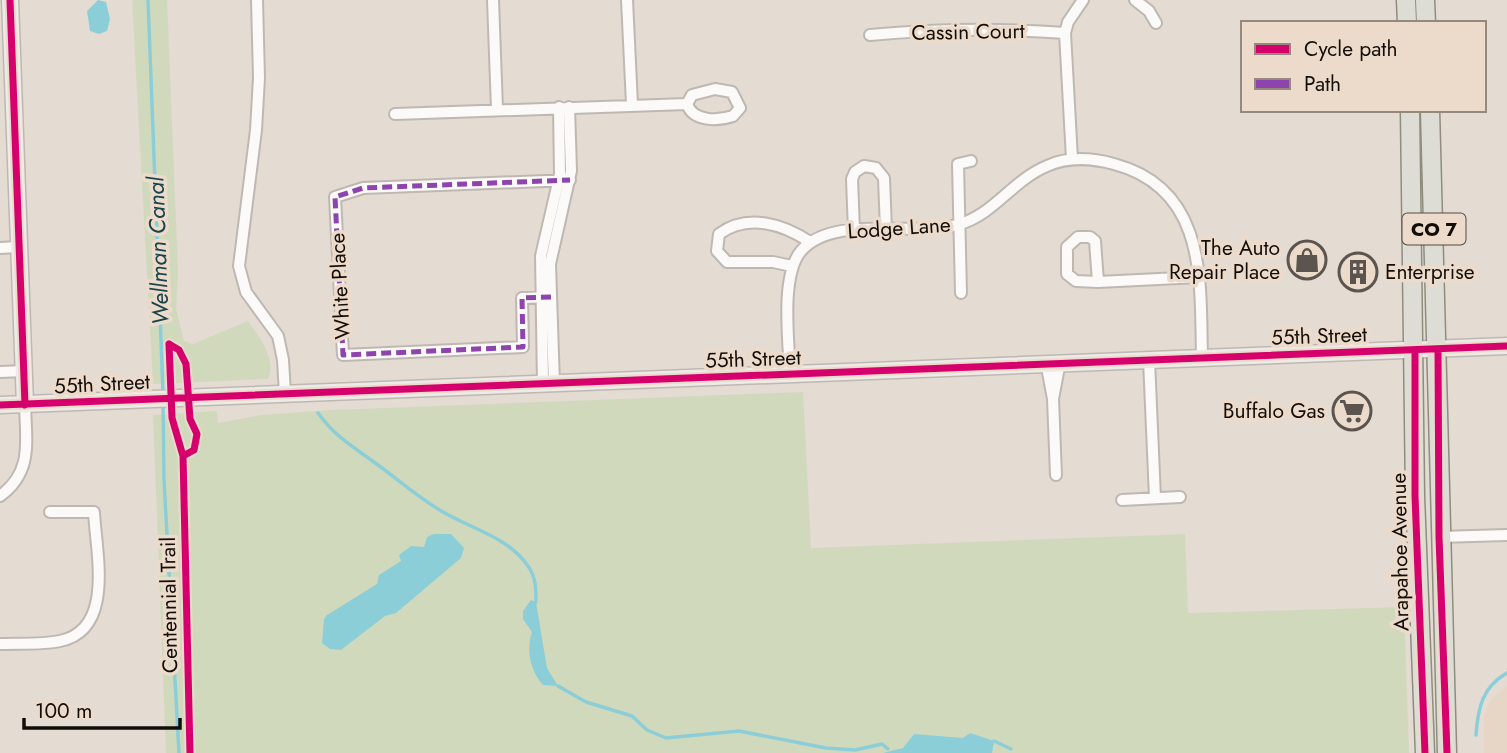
<svg xmlns="http://www.w3.org/2000/svg" width="1507" height="753" font-family="Jost,sans-serif">
  <rect width="100%" height="100%" fill="#e4dbd3"/>
  <path fill="#e7d6c6" d="M1507,687V753H1484V717L1487,706L1494,696Z"/>
  <path fill="#d1d9bd" d="M132,0H167L178,272L176,309L184,341L193,344L248,321C259,337 277,359 268,379L153,384Z
    M803,392L811,548L1185,534L1188,613L1404,607L1409,753H166L153,415L217,411L218,423L261,415L331,410Z"/>
  <path fill="#8cced8" d="M98,0L106,2L110,19L107,31L99,34L90,31L87,11Z
    M434,534H451L464,548L461,558L396,613L385,616L341,650L330,649L322,643L324,619L327,615L377,584L379,575L401,561L399,555L411,546L424,547L427,537Z
    M531,600L536,602L547,668L558,686L543,685C530,671 526,650 532,632L523,619V611Z
    M970,733L994,741L992,753H883L903,748L914,734L963,738Z"/>
  <g fill="none" stroke-linecap="round" stroke-linejoin="round">
    <path stroke="#8cced8" stroke-width="3.5" d="M148,0L163,393
      M163,404L164,480L179,753
      M318,413C336,438 354,447 378,465C400,481 419,498 443,512C472,529 508,537 528,566C536,577 536,589 536,602
      M558,686L586,702L632,716L647,730L666,738L739,731L826,748L855,750L882,744L888,749
      M1476,735C1478,708 1482,687 1507,673
      M994,741L1011,749"/>
    <defs>
      <path id="street" d="M257,0L259,78L256,130L239,266L246,292L278,336L283,360L285,394
        M493,0L497,109
        M627,0L632,104
        M1135,0L1149,11L1156,23
        M870,35C936,29 999,28 1065,33
        M395,114L687,104L692,95L715,89L732,92L740,108L733,116C718,121 693,122 687,104
        M1072,159L1065,33L1068,22L1083,0
        M854,231L852,179L855,172L864,166L876,168L884,178L886,230
        M1078,237H1090L1095,241L1098,282L1076,281L1067,274V247Z
        M0,248L18,247
        M792,266L773,262H727L717,251L719,234C748,213 783,224 810,242
        M1098,282L1199,277
        M961,293L958,164L971,161
        M551,297L522,298L523,347L343,355L335,197L363,188L570,180
        M1149,360L1155,498
        M1046,362L1053,399L1056,475
        M0,372L24,371
        M790,375C789,343 780,276 801,251C834,213 914,238 960,224C994,214 1013,180 1047,166C1069,156 1092,158 1114,164C1208,189 1200,282 1202,358
        M543,384L541,256L560,174L559,107
        M554,384L550,264L571,171L569,107
        M1053,399L1060,362
        M0,496C33,472 26,442 25,405
        M1122,500L1180,497
        M1439,537L1507,535
        M0,644C19,643 41,645 60,641C115,630 96,553 94,512H50"/>
      <path id="secondary" d="M10,0L25,405
        M0,405L1507,346"/>
      <path id="primary" d="M1406,0L1407,23
        M1425,0L1426,23
        M1410,110L1415,496L1425,753
        M1430,110L1447,753"/>
    </defs>
    <use href="#street" stroke="#bfb8b2" stroke-width="14"/>
    <use href="#secondary" stroke="#bfb8b2" stroke-width="19"/>
    <use href="#primary" stroke="#908d7e" stroke-width="21"/>
    <use href="#street" stroke="#fbfaf8" stroke-width="10"/>
    <use href="#secondary" stroke="#ecebe7" stroke-width="16"/>
    <use href="#primary" stroke="#ddddd5" stroke-width="18"/>
    <path stroke="#8e44ad" stroke-width="5" stroke-dasharray="10 5" stroke-linecap="butt" d="M551,297L522,298L523,347L343,355L335,197L363,188L570,180"/>
    <defs>
      <path id="cycleway" d="M10,0L25,405
        M169,344L172,418L183,456L190,753
        M169,344L179,350L186,364L190,419L197,434L194,450L183,456
        M1438,349L1439,537L1447,753
        M1415,350V496L1425,753
        M0,405L1507,346"/>
    </defs>
    <use href="#cycleway" stroke="#ecdbcb" stroke-width="11"/>
    <use href="#cycleway" stroke="#d6006c" stroke-width="7"/>
  </g>
  <defs>
    <symbol id="shop-ring" viewBox="-11 -11 22 22"><circle r="9.5" fill="#ecdbcb" stroke="#5c554f" stroke-width="1.5"/><path d="M-5-2.5h2.3a2.7 3.5 0 0 1 5.4 0H5L5.5 6h-11ZM-1.5-2.5h3a1.5 2.3 0 0 0-3 0Z" fill="#5c554f"/></symbol>
    <symbol id="building-ring" viewBox="-11 -11 22 22"><circle r="9.5" fill="#ecdbcb" stroke="#5c554f" stroke-width="1.5"/><path d="M-4-6H4V6H1V3H-1V6H-4ZM-2.5-4.3h1.7v1.8h-1.7ZM.8-4.3h1.7v1.8H.8ZM-2.5-1h1.7V.8h-1.7ZM.8-1h1.7V.8H.8Z" fill="#5c554f"/></symbol>
    <symbol id="supermarket-ring" viewBox="-11 -11 22 22"><circle r="9.5" fill="#ecdbcb" stroke="#5c554f" stroke-width="1.5"/><path d="M-6-5.5h2.5l.6 2H6L4.5 2H-2.5L-4.4-4H-6ZM-1.5 3.2a1.3 1.3 0 1 0 .1 0ZM3 3.2a1.3 1.3 0 1 0 .1 0Z" fill="#5c554f"/></symbol>
  </defs>
  <g fill-rule="evenodd">
    <use href="#shop-ring" x="1285" y="238" width="44" height="44"/>
    <use href="#building-ring" x="1336" y="250" width="44" height="44"/>
    <use href="#supermarket-ring" x="1330" y="389" width="44" height="44"/>
  </g>
  <g text-anchor="middle" stroke-width="7" stroke-linejoin="round" paint-order="stroke">
    <rect fill="#ecdbcb" stroke="#544b42" stroke-width="2" x="1402.5" y="213.5" width="63" height="31" rx="5"/>
    <g font-size="19" font-weight="bold" fill="#130d08">
      <text x="1434" y="236">CO 7</text>
    </g>
    <g font-size="21" fill="#130d08" stroke="#ecdbcb">
      <text transform="translate(968 32) rotate(-1)" y="7">Cassin Court</text>
      <text transform="translate(899 228) rotate(-4)" y="7">Lodge Lane</text>
      <text transform="translate(340 286) rotate(-93)" y="7">White Place</text>
      <text transform="translate(1319 336) rotate(-2)" y="7">55th Street</text>
      <text transform="translate(753 359) rotate(-2)" y="7">55th Street</text>
      <text transform="translate(102 384) rotate(-3)" y="7">55th Street</text>
      <text transform="translate(1400 552) rotate(-91)" y="7">Arapahoe Avenue</text>
      <text transform="translate(169 605) rotate(-91)" y="7">Centennial Trail</text>
    </g>
    <g font-size="21" fill="#130d08" stroke="#ecdbcb" text-anchor="end">
      <text x="1280" y="255">The Auto<tspan x="1280" dy="24">Repair Place</tspan></text>
      <text x="1385" y="279" text-anchor="start">Enterprise</text>
      <text x="1325" y="418">Buffalo Gas</text>
    </g>
    <g font-size="23" font-style="italic" fill="#18454d" stroke="#ecdbcb">
      <text transform="translate(158 251) rotate(-92)" y="8">Wellman Canal</text>
    </g>
  </g>
  <rect x="1241" y="21" width="245" height="91" fill="#ecdbcb" stroke="#95897d" stroke-width="2"/>
  <rect x="1255" y="44" width="35" height="10" fill="#d6006c" stroke="#95897d" stroke-width="2"/>
  <text x="1304" y="56" font-size="21" fill="#130d08">Cycle path</text>
  <rect x="1255" y="79" width="35" height="10" fill="#8e44ad" stroke="#95897d" stroke-width="2"/>
  <text x="1304" y="91" font-size="21" fill="#130d08">Path</text>
  <path d="M24 718v10h156v-10" fill="none" stroke="#130d08" stroke-width="3.5"/>
  <text x="35" y="718" font-size="21" fill="#130d08" stroke="#ecdbcb" stroke-width="5" paint-order="stroke">100 m</text>
</svg>
